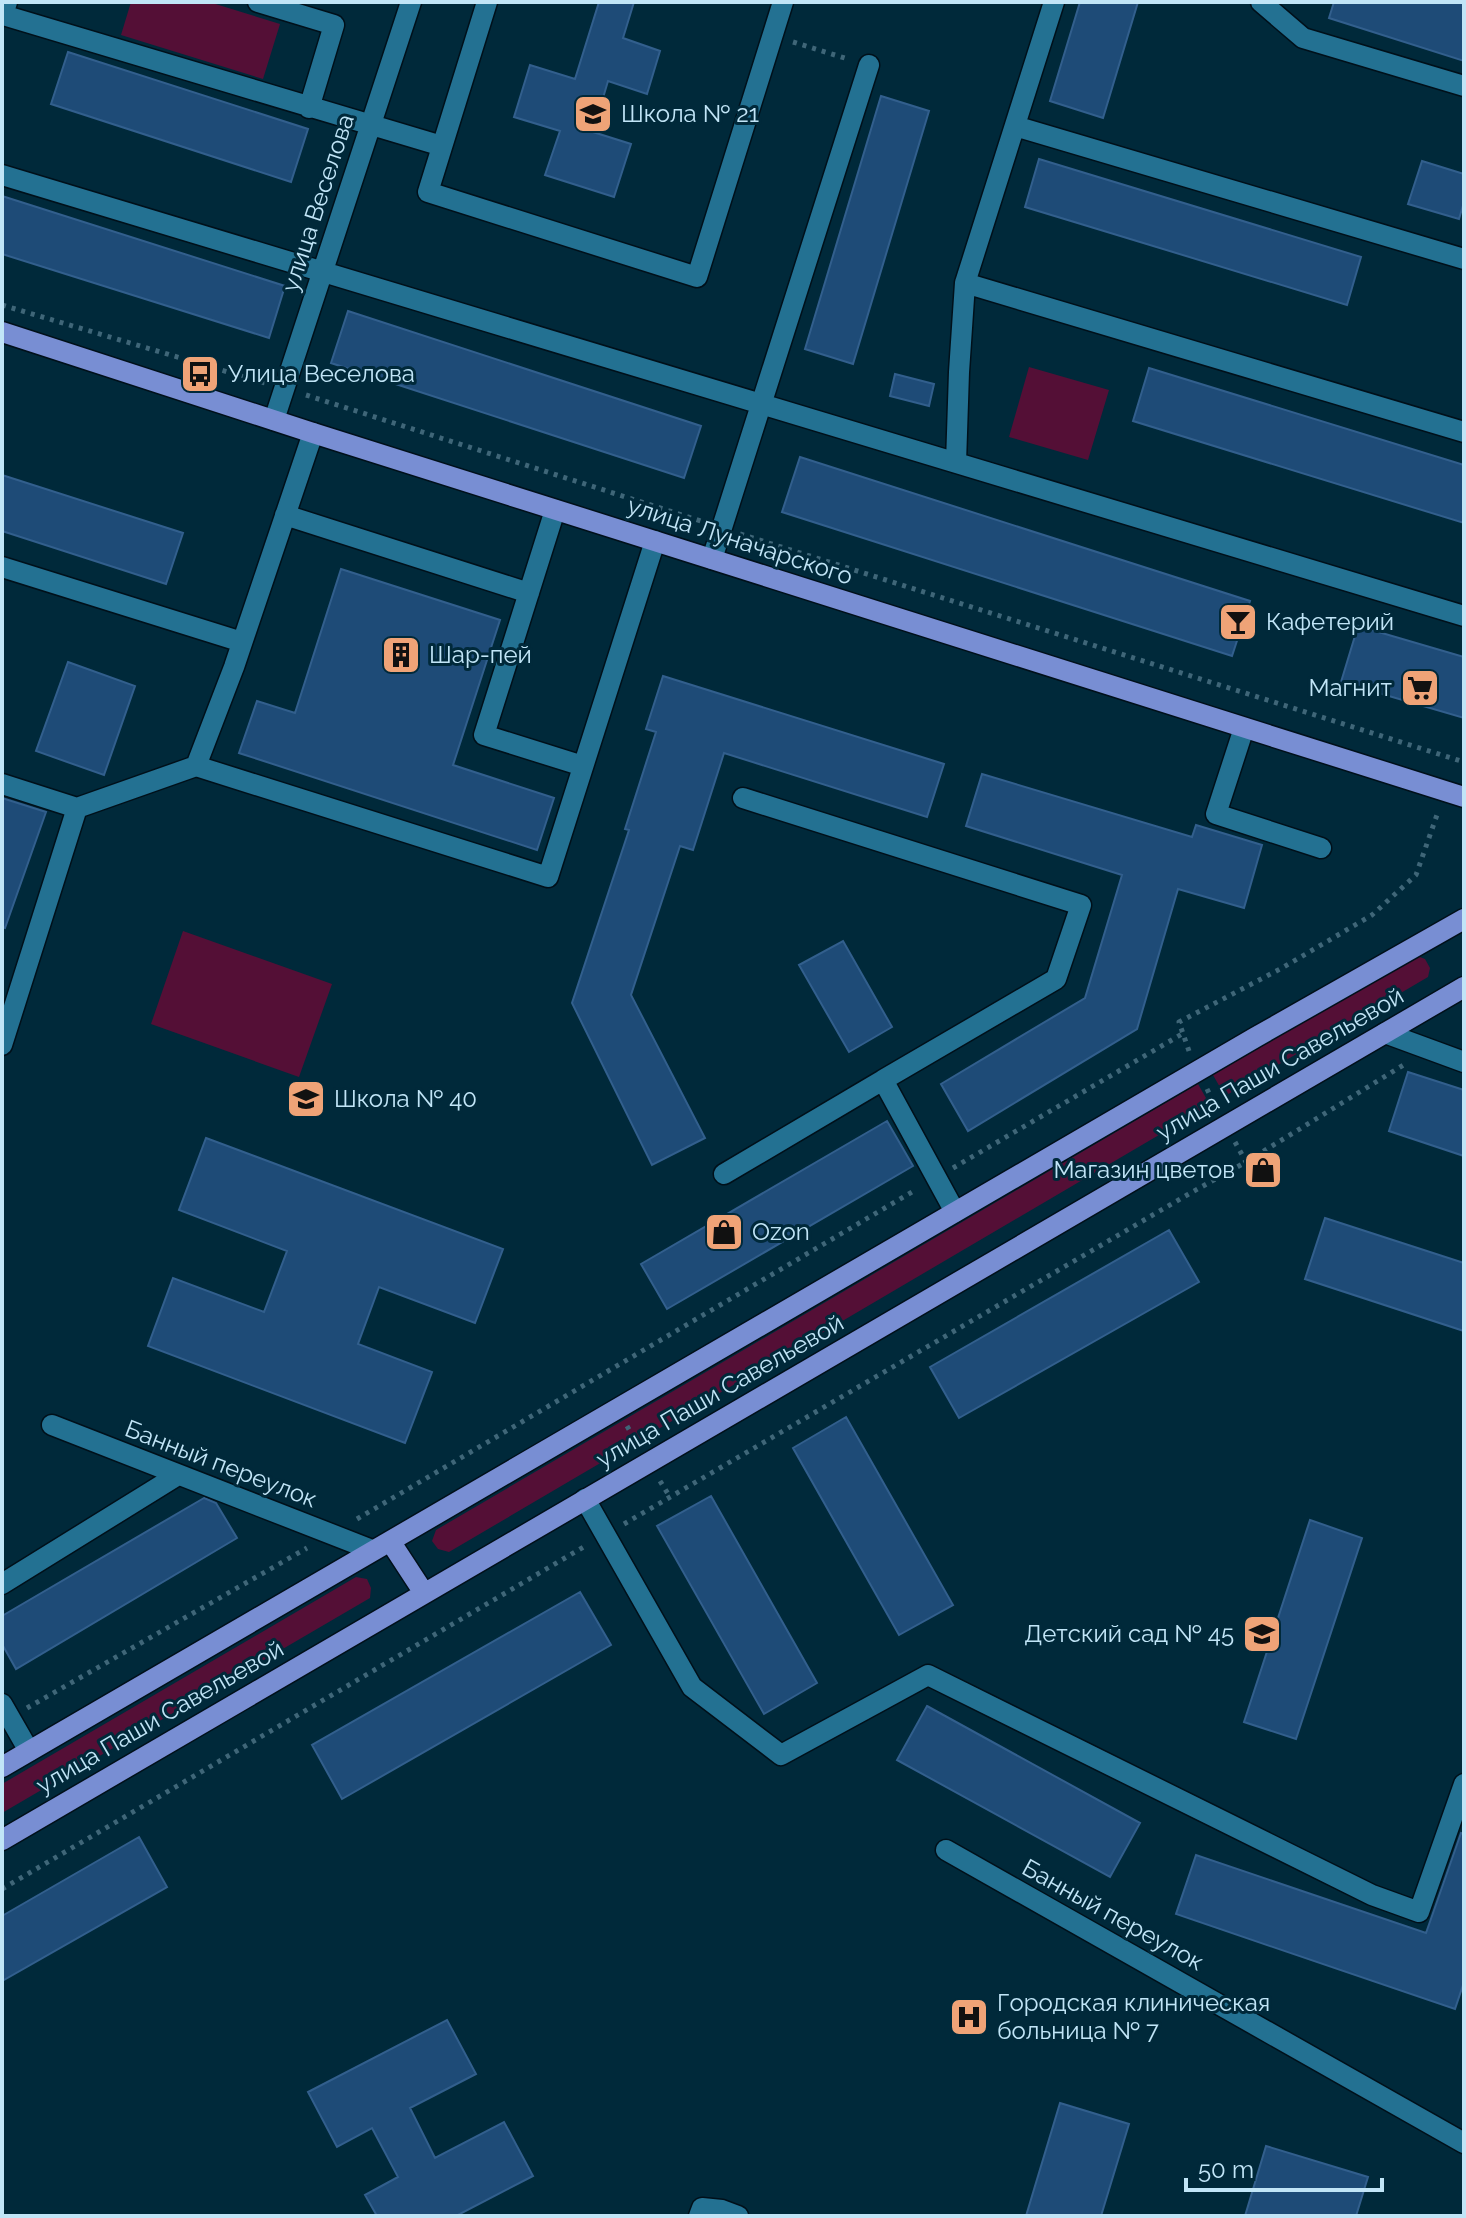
<svg xmlns="http://www.w3.org/2000/svg" width="1466" height="2218" font-family="Raleway,sans-serif">
  <rect width="100%" height="100%" fill="#00293a"/>
  <path fill="#540f36" d="M131,2H209L280,24L263,79L121,35Z
    M1029,367L1109,390L1088,460L1009,437Z
    M183,931L332,984L299,1077L151,1024Z
    M1417,956L1425,959L1430,968L1428,977L1225,1096L1213,1075Z
    M1198,1084L1210,1105L449,1552L438,1549L432,1541L436,1530Z
    M356,1577L367,1579L371,1588L370,1598L2,1813V1784Z"/>
  <path fill="#1e4b77" stroke="#325f8d" stroke-width="2" d="M599,2H634L623,38L660,51L647,94L608,81L593,132L631,144L614,197L545,175L560,131L514,117L530,65L575,79Z
    M1080,2H1138L1103,118L1050,101Z
    M1334,2H1464V61L1329,18Z
    M68,52L308,129L291,182L51,104Z
    M881,96L929,111L853,364L805,349Z
    M1039,159L1361,257L1347,305L1025,207Z
    M1422,161L1464,174V202L1459,219L1408,204Z
    M2,196L285,286L269,338L2,254Z
    M348,311L701,426L684,478L331,363Z
    M1149,368L1464,465V523L1133,421Z
    M895,374L934,384L929,406L890,396Z
    M800,457L1250,601L1232,656L782,512Z
    M2,475L183,533L166,584L2,531Z
    M341,569L500,620L453,765L554,798L537,850L239,753L257,701L295,713Z
    M1358,626L1464,657V718L1341,682Z
    M68,662L135,686L104,775L36,751Z
    M663,676L944,764L927,817L724,753L693,850L680,846L631,995L705,1138L652,1165L572,1003L629,830L625,829L656,732L646,729Z
    M982,774L1192,837L1196,825L1262,845L1244,908L1178,889L1137,1029L968,1131L941,1084L1085,998L1122,875L966,826Z
    M2,798L46,812L5,928L2,927Z
    M843,941L892,1027L849,1052L799,965Z
    M1408,1072L1464,1090V1156L1389,1131Z
    M887,1121L913,1166L667,1309L641,1264Z
    M206,1138L503,1249L475,1323L379,1287L358,1344L432,1372L405,1443L148,1346L173,1278L264,1312L287,1251L179,1210Z
    M1325,1218L1464,1263V1331L1305,1279Z
    M1169,1230L1199,1282L959,1418L930,1367Z
    M846,1417L953,1605L899,1635L793,1448Z
    M711,1496L817,1683L764,1714L657,1526Z
    M204,1498L216,1503L237,1538L16,1669L2,1644V1616Z
    M1310,1520L1362,1538L1296,1739L1244,1722Z
    M580,1592L611,1645L342,1799L312,1745Z
    M927,1706L1140,1823L1110,1877L897,1760Z
    M1461,1833L1464,1834V1982L1455,2009L1176,1914L1196,1855L1426,1933Z
    M139,1837L167,1887L2,1981V1916Z
    M447,2020L476,2074L410,2108L435,2158L504,2122L533,2176L456,2216H377L365,2195L398,2177L372,2128L337,2147L308,2092Z
    M1060,2103L1129,2124L1101,2216H1026Z
    M1266,2146L1368,2177L1356,2216H1245Z"/>
  <g fill="none" stroke-linecap="round" stroke-linejoin="round">
    <defs>
      <path id="minor" d="M7,2L3,15L442,146
        M258,2L334,25L309,108
        M487,2L428,192L697,277L783,2
        M1054,2L965,283L1464,432
        M1261,2L1303,38L1464,86
        M1015,126L1464,259
        M2,175L1464,616
        M274,420L411,2
        M956,463L959,372L965,283
        M555,510L484,735L583,766
        M285,515L529,593
        M712,559L869,65
        M2,567L242,642
        M1244,728L1216,814L1321,848
        M196,766L548,877L655,541
        M2,784L77,808L196,766L234,667L313,433
        M743,798L1081,905L1056,979L883,1080
        M1385,1033L1464,1062
        M2,1045L77,808
        M724,1174L883,1080L955,1212
        M52,1425L372,1550
        M585,1499L692,1687L781,1755L928,1675L1372,1895L1419,1912L1464,1784
        M2,1584L178,1475
        M2,1704L29,1751
        M946,1850L1464,2143
        M699,2216L702,2208L722,2210L738,2216"/>
      <path id="major" d="M2,332L313,433L1464,797
        M390,1541L424,1593
        M2,1767L1256,1037L1464,919
        M2,1840L1464,987"/>
    </defs>
    <use href="#minor" stroke="#00101a" stroke-width="23"/>
    <use href="#major" stroke="#00101a" stroke-width="23"/>
    <path stroke="#3f6678" stroke-width="5" stroke-dasharray="4 6" stroke-linecap="butt" d="M793,42L848,59
      M2,305L265,383
      M306,395L704,522
      M740,534L1464,762
      M1189,1051L1179,1022L1282,968L1372,915L1416,875L1438,812
      M1207,1089L1217,1109
      M1235,1142L1246,1162
      M953,1168L1182,1034
      M627,1426L638,1445
      M660,1481L670,1497
      M357,1519L917,1189
      M624,1524L1187,1195L1246,1162L1405,1064
      M27,1708L307,1548
      M2,1889L587,1545"/>
    <use href="#minor" stroke="#237192" stroke-width="20"/>
    <use href="#major" stroke="#788ed3" stroke-width="20"/>
  </g>
  <defs>
    <symbol id="school-square" viewBox="-11 -11 22 22"><rect x="-9" y="-9" width="18" height="18" rx="4" fill="#efa377" stroke="#00293a"/><path d="M0-5L7-2L0 1L-7-2ZM-4 1L0 2.5L4 1V4Q0 6-4 4Z" fill="#111"/></symbol>
    <symbol id="bus-square" viewBox="-11 -11 22 22"><rect x="-9" y="-9" width="18" height="18" rx="4" fill="#efa377" stroke="#00293a"/><path d="M-5-6H5V4H4V6H2V4H-2V6H-4V4H-5ZM-3.5-4V0h7V-4ZM-3.5 1.2v1.5H-2V1.2ZM2 1.2v1.5H3.5V1.2Z" fill="#111"/></symbol>
    <symbol id="bar-square" viewBox="-11 -11 22 22"><rect x="-9" y="-9" width="18" height="18" rx="4" fill="#efa377" stroke="#00293a"/><path d="M-6-5H6L.8 .8V4.5H3.5V6h-7V4.5H-.8V.8Z" fill="#111"/></symbol>
    <symbol id="building-square" viewBox="-11 -11 22 22"><rect x="-9" y="-9" width="18" height="18" rx="4" fill="#efa377" stroke="#00293a"/><path d="M-4-6H4V6H1V3H-1V6H-4ZM-2.5-4.3h1.7v1.8h-1.7ZM.8-4.3h1.7v1.8H.8ZM-2.5-1h1.7V.8h-1.7ZM.8-1h1.7V.8H.8Z" fill="#111"/></symbol>
    <symbol id="supermarket-square" viewBox="-11 -11 22 22"><rect x="-9" y="-9" width="18" height="18" rx="4" fill="#efa377" stroke="#00293a"/><path d="M-6-5.5h2.5l.6 2H6L4.5 2H-2.5L-4.4-4H-6ZM-1.5 3.2a1.3 1.3 0 1 0 .1 0ZM3 3.2a1.3 1.3 0 1 0 .1 0Z" fill="#111"/></symbol>
    <symbol id="shop-square" viewBox="-11 -11 22 22"><rect x="-9" y="-9" width="18" height="18" rx="4" fill="#efa377" stroke="#00293a"/><path d="M-5-2.5h2.3a2.7 3.5 0 0 1 5.4 0H5L5.5 6h-11ZM-1.5-2.5h3a1.5 2.3 0 0 0-3 0Z" fill="#111"/></symbol>
    <symbol id="hospital-square" viewBox="-11 -11 22 22"><rect x="-9" y="-9" width="18" height="18" rx="4" fill="#efa377" stroke="#00293a"/><path d="M-5-5h3v3.5h4V-5h3V5h-3V1.5h-4V5h-3Z" fill="#111"/></symbol>
  </defs>
  <g fill-rule="evenodd">
    <use href="#school-square" x="571" y="92" width="44" height="44"/>
    <use href="#bus-square" x="178" y="352" width="44" height="44"/>
    <use href="#bar-square" x="1216" y="600" width="44" height="44"/>
    <use href="#building-square" x="379" y="633" width="44" height="44"/>
    <use href="#supermarket-square" x="1398" y="666" width="44" height="44"/>
    <use href="#school-square" x="284" y="1077" width="44" height="44"/>
    <use href="#shop-square" x="1241" y="1148" width="44" height="44"/>
    <use href="#shop-square" x="702" y="1210" width="44" height="44"/>
    <use href="#school-square" x="1240" y="1612" width="44" height="44"/>
    <use href="#hospital-square" x="947" y="1995" width="44" height="44"/>
  </g>
  <g text-anchor="middle" stroke-width="6" stroke-linejoin="round" paint-order="stroke">
    <g font-size="24" fill="#c1e5f7" stroke="#00293a" text-anchor="start">
      <text x="621" y="122">Школа № 21</text>
      <text x="228" y="382">Улица Веселова</text>
      <text x="1266" y="630">Кафетерий</text>
      <text x="429" y="663">Шар-пей</text>
      <text x="1392" y="696" text-anchor="end">Магнит</text>
      <text x="334" y="1107">Школа № 40</text>
      <text x="1235" y="1178" text-anchor="end">Магазин цветов</text>
      <text x="752" y="1240">Ozon</text>
      <text x="1234" y="1642" text-anchor="end">Детский сад № 45</text>
      <text x="997" y="2011">Городская клиническая<tspan x="997" dy="28">больница № 7</tspan></text>
    </g>
    <g font-size="24" fill="#c1e5f7" stroke="#00293a">
      <text transform="translate(318 203) rotate(-72)" y="8">улица Веселова</text>
      <text transform="translate(740 541) rotate(18)" y="8">улица Луначарского</text>
      <text transform="translate(1280 1064) rotate(-30)" y="8">улица Паши Савельевой</text>
      <text transform="translate(720 1391) rotate(-30)" y="8">улица Паши Савельевой</text>
      <text transform="translate(221 1464) rotate(21)" y="8">Банный переулок</text>
      <text transform="translate(160 1717) rotate(-30)" y="8">улица Паши Савельевой</text>
      <text transform="translate(1113 1915) rotate(29)" y="8">Банный переулок</text>
    </g>
  </g>
  <rect width="1466" height="2218" fill="none" stroke="#c1e5f7" stroke-width="8"/>
  <path d="M1186 2178v12h196v-12" fill="none" stroke="#c1e5f7" stroke-width="4"/>
  <text x="1198" y="2178" font-size="24" fill="#c1e5f7" stroke="#00293a" stroke-width="6" paint-order="stroke">50 m</text>
</svg>
